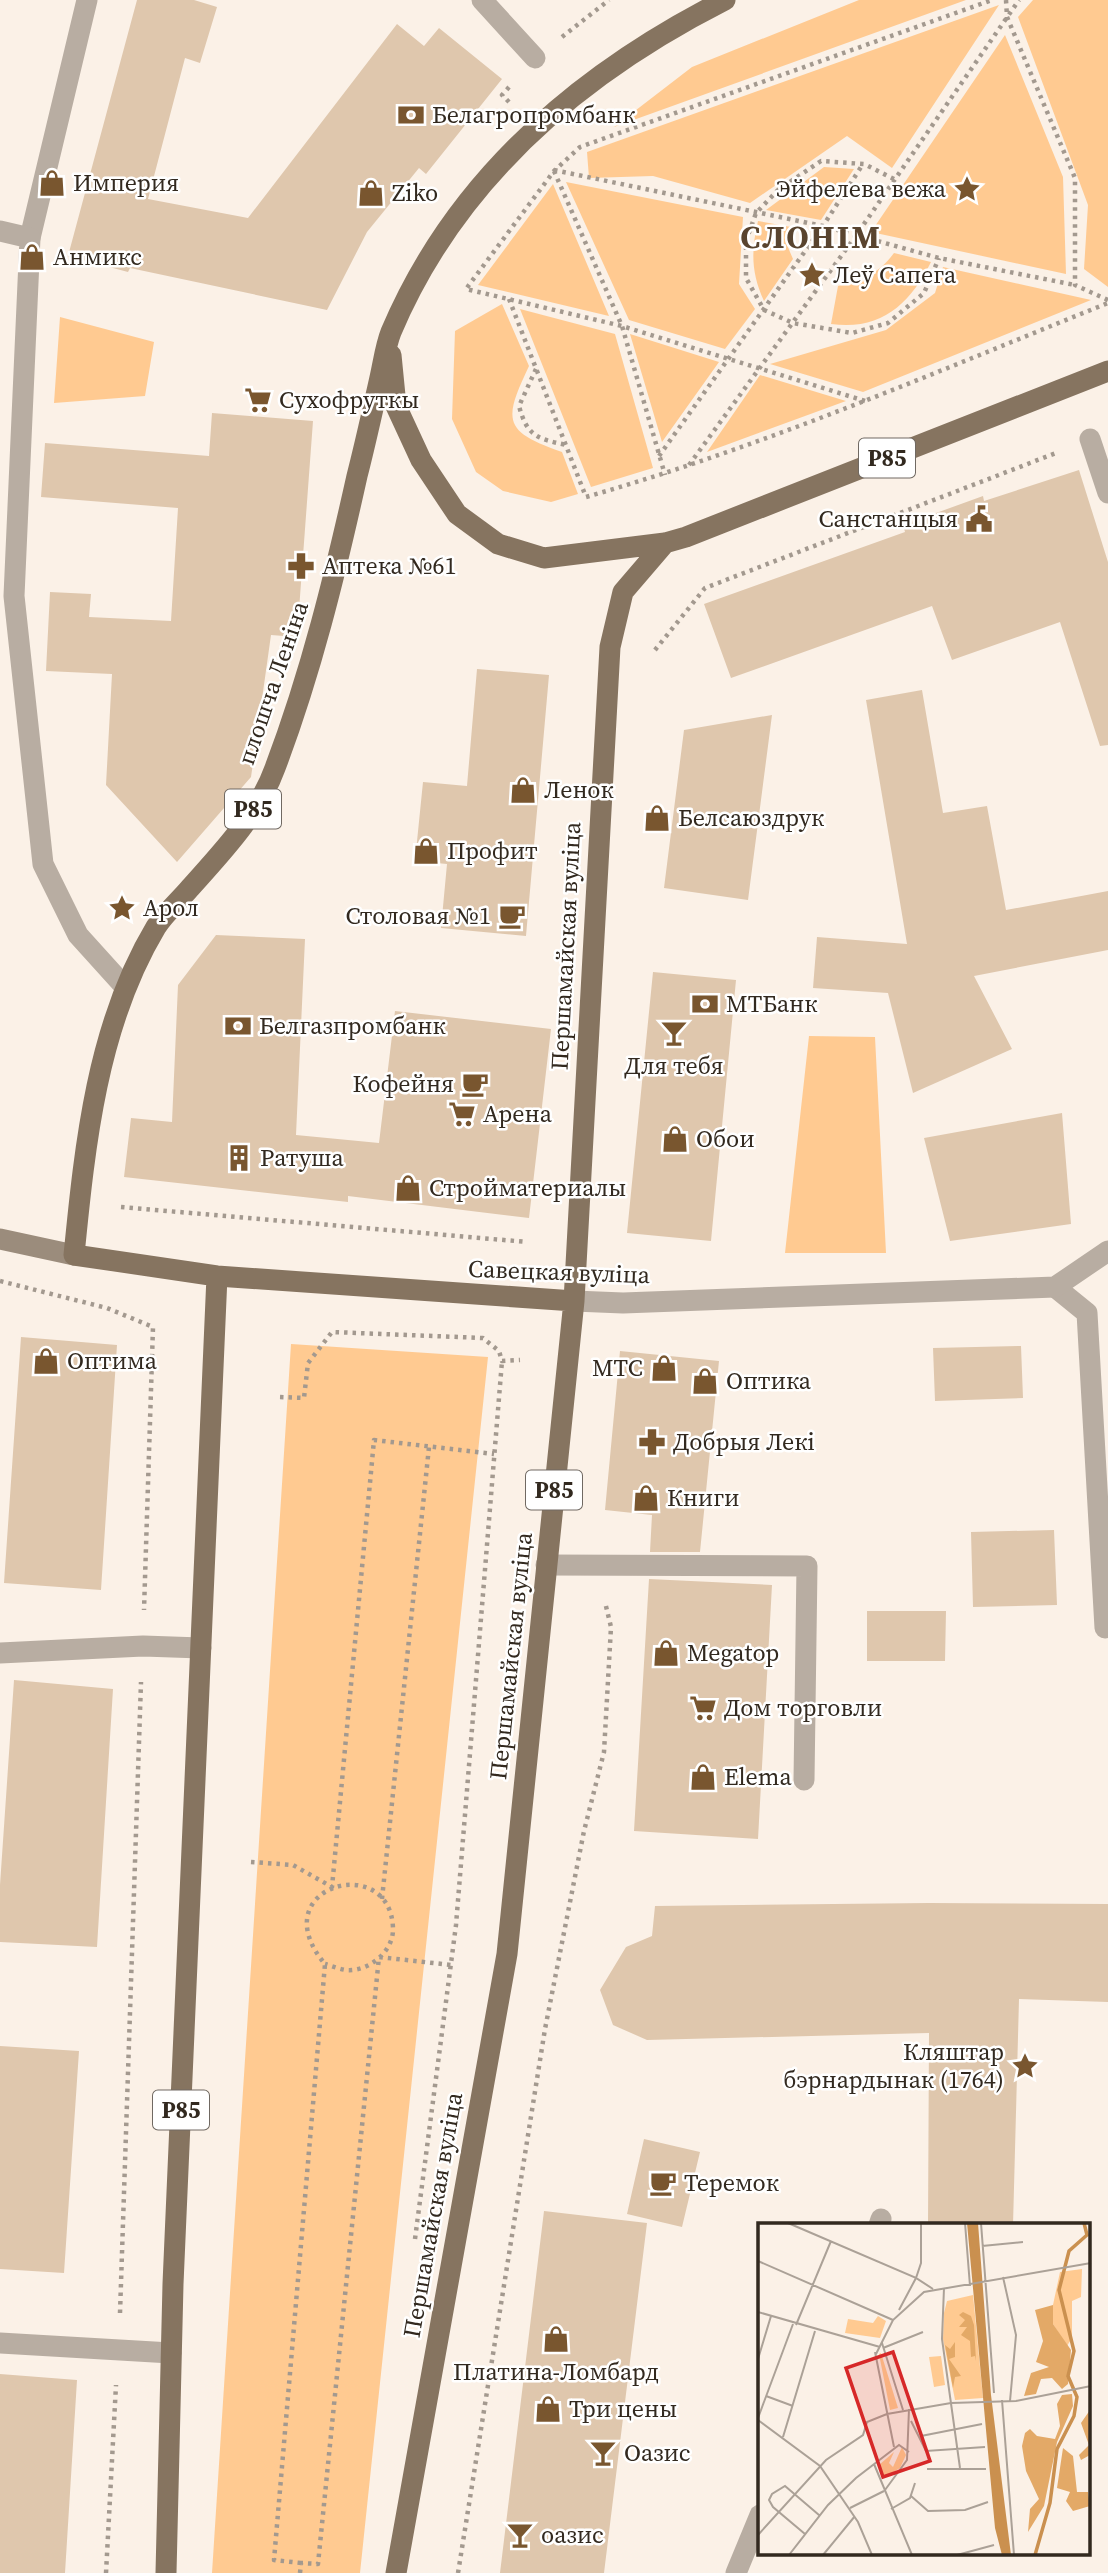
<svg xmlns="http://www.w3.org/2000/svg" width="1108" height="2573" font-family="'Source Serif 4',serif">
  <rect width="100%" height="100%" fill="#fbf1e7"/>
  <path fill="#ffca91" d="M859,0H966L614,127L692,67Z
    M1033,0H1108V287L1084,269L1088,205L1018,17Z
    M999,5L892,168L847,136L750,203L653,176L589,178L587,152Z
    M1005,35L1063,177L1066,274L871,232Z
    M824,167L854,169L821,220L766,210Z
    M566,182L743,217L739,284L755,309L725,349L629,320Z
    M553,184L609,316L478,285Z
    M758,221L791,227L787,245L793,259L764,301C751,273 751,251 758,221Z
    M894,253L931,262C910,304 881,331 831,324L838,286C863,281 879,273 894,253Z
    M943,267L1091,300L863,392L770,364L886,330L935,293Z
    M502,304L529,366C503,421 503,431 562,452L578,494L551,502L503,491L476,472L452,419L455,331Z
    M520,309L615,334L653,468L591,487Z
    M60,317L154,342L145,396L54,403Z
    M630,334L719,362L662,442Z
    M760,375L846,401L707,452Z
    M809,1036L875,1037L886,1253H785Z
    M291,1344L488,1357L360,2573H212Z"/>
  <path fill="#dfc7ad" d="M137,0H194L217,7L200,63L185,58L148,199L248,218L397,24L424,46L439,28L502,79L426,174L419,168L367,232L327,310L130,268L128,272L68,256Z
    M212,413L313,421L297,637L271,635L251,777L177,862L106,785L112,674L46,671L50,592L91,594L89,617L171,621L178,508L41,497L45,443L209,456Z
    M1079,470L1108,562V745L1100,746L1060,622L952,660L932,606L731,678L704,604L905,532L903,525L983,496L984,501Z
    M477,669L549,675L526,936L441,928L447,864L415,861L423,782L467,786Z
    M922,690L943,813L987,806L1006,910L1108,891V950L974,976L1012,1049L913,1093L888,993L813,988L817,937L907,944L866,700Z
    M772,715L748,900L664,888L684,730Z
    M216,935L305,939L296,1135L379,1143L395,1011L551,1029L529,1218L348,1196V1202L124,1177L131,1118L172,1122L178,985Z
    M653,972L736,980L711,1241L627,1233Z
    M1062,1113L1071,1224L950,1241L924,1138Z
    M21,1337L117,1345L101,1590L4,1583Z
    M1021,1346L1023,1398L935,1401L933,1348Z
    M620,1351L719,1361L700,1552H650L652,1515L605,1510Z
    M1054,1530L1057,1605L973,1607L971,1532Z
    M649,1579L772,1585L758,1839L634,1831Z
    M867,1611H946L945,1661H867Z
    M14,1680L113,1689L97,1947L0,1942V1885Z
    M929,1903L1108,1904V2002L1019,1999L1013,2225H928L929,2033L647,2040L613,2025L600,1990L626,1947L652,1936L655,1906Z
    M0,2046L79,2051L64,2273L0,2269Z
    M644,2139L700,2152L682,2227L627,2214Z
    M544,2211L647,2223L604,2573H500Z
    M0,2374L77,2380L65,2573H0Z"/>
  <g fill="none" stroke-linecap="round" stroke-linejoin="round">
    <path stroke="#a3998f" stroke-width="4.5" stroke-dasharray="3.5 5" stroke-linecap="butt" d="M1006,0L1007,17L1075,178V285L1108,300
      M562,37L609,0
      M509,102L502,95L510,86
      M554,170L823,226L939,258L1075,285
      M554,171L622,326L665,475
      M894,179L864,164L821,161L778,190L756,213L746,241V278L764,310L793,323L852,333L888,323L924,293L939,258
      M509,299L586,497C765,446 936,372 1108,303
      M536,369L519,406C527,436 537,439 567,445
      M865,401L622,326L466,289L554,171L580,147L992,0
      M659,456L823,226L863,164
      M689,465L855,237L1019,0
      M655,650L705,588L1056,453
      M121,1207L527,1242
      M0,1281L107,1308L153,1327L144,1610
      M280,1397L304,1398L308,1363L332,1332L483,1338L499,1351L502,1361L520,1360
      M251,1862L293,1865L332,1887L374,1440L494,1454
      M382,1899L429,1447
      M415,2239L456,1925L502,1361
      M120,2313L141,1682
      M301,2563L274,2560L325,1964C260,1887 390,1850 393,1928C394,1951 369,1972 346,1970C339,1969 332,1966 325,1964
      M106,2573L116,2385
      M300,2573L301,2563L318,2564L379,1957L451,1965
      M458,2573L545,2029L584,1831L604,1752L611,1627L605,1602"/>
    <path stroke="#b8ada2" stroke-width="21" d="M1055,1287L1087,1313L1105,1628L1108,1627
      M546,1565L807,1566L804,1780
      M0,1653L143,1646L201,1648
      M879,2225L881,2219
      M0,2343L171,2353
      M736,2573L760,2515"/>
    <path stroke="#b8ada2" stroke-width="21" d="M482,0L535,58
      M30,238L87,0
      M1090,439L1108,493"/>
    <path stroke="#b8ada2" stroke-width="21" d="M0,231L30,238L14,596L43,864L78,935L125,987
      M574,1301L623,1303L1055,1287L1108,1251"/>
    <path stroke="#9b8c7c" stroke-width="21" d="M0,1239L74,1255"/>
    <path stroke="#867460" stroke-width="21" d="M391,355L396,406L421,460L457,514L498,544L544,558L665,543L686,537L1108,371
      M574,1301L217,1276L74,1255C85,1144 97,1025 156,927C165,913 179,901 190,888C222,852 258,815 275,768C311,673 335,575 357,476C365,445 372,413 379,382C383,366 385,347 391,332C456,178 579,74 725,0
      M166,2573L173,2284L217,1276
      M396,2573L507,1954L574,1301L610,647L623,592L665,543"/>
  </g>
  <defs>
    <symbol id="bank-bare" viewBox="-9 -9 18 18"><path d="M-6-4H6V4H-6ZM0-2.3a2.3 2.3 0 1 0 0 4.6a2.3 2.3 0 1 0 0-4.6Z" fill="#79562f" stroke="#fff" stroke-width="2.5" paint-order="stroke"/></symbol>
    <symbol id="shop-bare" viewBox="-9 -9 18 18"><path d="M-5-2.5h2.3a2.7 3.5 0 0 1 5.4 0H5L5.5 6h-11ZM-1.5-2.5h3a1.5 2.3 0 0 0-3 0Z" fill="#79562f" stroke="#fff" stroke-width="2.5" paint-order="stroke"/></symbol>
    <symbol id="sight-bare" viewBox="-9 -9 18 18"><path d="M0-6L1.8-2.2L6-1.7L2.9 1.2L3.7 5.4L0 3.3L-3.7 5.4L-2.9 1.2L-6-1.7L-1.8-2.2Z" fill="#79562f" stroke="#fff" stroke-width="2.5" paint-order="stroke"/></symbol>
    <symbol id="supermarket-bare" viewBox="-9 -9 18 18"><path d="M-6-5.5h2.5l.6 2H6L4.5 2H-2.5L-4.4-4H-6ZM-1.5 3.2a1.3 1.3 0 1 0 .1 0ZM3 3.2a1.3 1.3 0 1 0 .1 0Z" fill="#79562f" stroke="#fff" stroke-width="2.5" paint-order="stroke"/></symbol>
    <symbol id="civic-bare" viewBox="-9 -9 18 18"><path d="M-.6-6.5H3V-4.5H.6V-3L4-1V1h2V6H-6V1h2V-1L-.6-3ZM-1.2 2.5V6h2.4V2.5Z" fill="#79562f" stroke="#fff" stroke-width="2.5" paint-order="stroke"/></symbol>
    <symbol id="pharmacy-bare" viewBox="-9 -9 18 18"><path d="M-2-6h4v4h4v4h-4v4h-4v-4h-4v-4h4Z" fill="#79562f" stroke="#fff" stroke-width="2.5" paint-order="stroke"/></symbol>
    <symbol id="cafe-bare" viewBox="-9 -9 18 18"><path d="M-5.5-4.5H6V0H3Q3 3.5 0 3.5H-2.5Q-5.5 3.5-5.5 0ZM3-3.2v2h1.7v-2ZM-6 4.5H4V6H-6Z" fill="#79562f" stroke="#fff" stroke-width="2.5" paint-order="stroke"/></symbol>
    <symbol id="bar-bare" viewBox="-9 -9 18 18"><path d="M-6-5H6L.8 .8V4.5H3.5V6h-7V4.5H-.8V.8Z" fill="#79562f" stroke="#fff" stroke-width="2.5" paint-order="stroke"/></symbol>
    <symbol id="building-bare" viewBox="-9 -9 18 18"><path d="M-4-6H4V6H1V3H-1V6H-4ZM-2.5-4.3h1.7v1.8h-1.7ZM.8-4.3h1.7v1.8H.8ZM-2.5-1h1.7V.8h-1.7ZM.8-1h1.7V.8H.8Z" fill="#79562f" stroke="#fff" stroke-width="2.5" paint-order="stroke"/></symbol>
  </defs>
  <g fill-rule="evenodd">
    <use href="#bank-bare" x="392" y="96" width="38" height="38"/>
    <use href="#shop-bare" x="33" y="164" width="38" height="38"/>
    <use href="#sight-bare" x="948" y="170" width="38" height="38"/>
    <use href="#shop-bare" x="352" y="174" width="38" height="38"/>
    <use href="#shop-bare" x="13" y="238" width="38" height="38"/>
    <use href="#sight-bare" x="793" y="256" width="38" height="38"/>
    <use href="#supermarket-bare" x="239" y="381" width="38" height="38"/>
    <use href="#civic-bare" x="960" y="500" width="38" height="38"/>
    <use href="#pharmacy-bare" x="282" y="547" width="38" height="38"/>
    <use href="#shop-bare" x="504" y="771" width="38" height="38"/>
    <use href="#shop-bare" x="638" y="799" width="38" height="38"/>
    <use href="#shop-bare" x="407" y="832" width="38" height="38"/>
    <use href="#sight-bare" x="103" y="889" width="38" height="38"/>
    <use href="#cafe-bare" x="493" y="897" width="38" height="38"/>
    <use href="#bank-bare" x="686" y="985" width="38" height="38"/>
    <use href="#bank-bare" x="219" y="1007" width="38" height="38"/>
    <use href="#bar-bare" x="655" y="1014" width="38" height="38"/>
    <use href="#cafe-bare" x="456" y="1065" width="38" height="38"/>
    <use href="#supermarket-bare" x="443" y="1095" width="38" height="38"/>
    <use href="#shop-bare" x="656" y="1120" width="38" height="38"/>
    <use href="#building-bare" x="220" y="1139" width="38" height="38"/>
    <use href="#shop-bare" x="389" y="1169" width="38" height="38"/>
    <use href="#shop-bare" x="27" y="1342" width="38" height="38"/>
    <use href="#shop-bare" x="645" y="1349" width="38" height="38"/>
    <use href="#shop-bare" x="686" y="1362" width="38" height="38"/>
    <use href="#pharmacy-bare" x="633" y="1423" width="38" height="38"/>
    <use href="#shop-bare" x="627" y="1479" width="38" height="38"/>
    <use href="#shop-bare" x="647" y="1634" width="38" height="38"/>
    <use href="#supermarket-bare" x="684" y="1689" width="38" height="38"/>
    <use href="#shop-bare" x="684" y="1758" width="38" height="38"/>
    <use href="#sight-bare" x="1006" y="2047" width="38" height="38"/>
    <use href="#cafe-bare" x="644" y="2164" width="38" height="38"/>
    <use href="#shop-bare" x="537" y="2320" width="38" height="38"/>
    <use href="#shop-bare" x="529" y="2390" width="38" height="38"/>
    <use href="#bar-bare" x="584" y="2434" width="38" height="38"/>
    <use href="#bar-bare" x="501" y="2516" width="38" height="38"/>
  </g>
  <g text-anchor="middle" stroke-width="5" stroke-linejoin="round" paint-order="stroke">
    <g fill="#fff" stroke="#706962" stroke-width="2">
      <rect x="859" y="438.5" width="56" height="39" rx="5"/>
      <rect x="225" y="789.5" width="56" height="39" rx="5"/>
      <rect x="526" y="1470.5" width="56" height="39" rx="5"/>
      <rect x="153" y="2090.5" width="56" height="39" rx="5"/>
    </g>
    <g font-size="23" font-weight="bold" fill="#32291f">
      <text x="887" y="466">Р85</text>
      <text x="253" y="817">Р85</text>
      <text x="554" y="1498">Р85</text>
      <text x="181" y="2118">Р85</text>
    </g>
    <g font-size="24" fill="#32291f" stroke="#fff" text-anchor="start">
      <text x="432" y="123">Белагропромбанк</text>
      <text x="73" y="191">Империя</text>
      <text x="946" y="197" text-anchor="end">Эйфелева вежа</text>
      <text x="392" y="201">Ziko</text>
      <text x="53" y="265">Анмикс</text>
      <text x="833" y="283">Леў Сапега</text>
      <text x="279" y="408">Сухофруткы</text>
      <text x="958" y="527" text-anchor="end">Санстанцыя</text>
      <text x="322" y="574">Аптека №61</text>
      <text x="544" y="798">Ленок</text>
      <text x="678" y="826">Белсаюздрук</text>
      <text x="447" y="859">Профит</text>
      <text x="143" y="916">Арол</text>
      <text x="491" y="924" text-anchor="end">Столовая №1</text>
      <text x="726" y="1012">МТБанк</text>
      <text x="259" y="1034">Белгазпромбанк</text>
      <text x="674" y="1074" text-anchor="middle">Для тебя</text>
      <text x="454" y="1092" text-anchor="end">Кофейня</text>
      <text x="483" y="1122">Арена</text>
      <text x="696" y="1147">Обои</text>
      <text x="260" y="1166">Ратуша</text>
      <text x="429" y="1196">Стройматериалы</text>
      <text x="67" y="1369">Оптима</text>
      <text x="643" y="1376" text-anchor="end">МТС</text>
      <text x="726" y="1389">Оптика</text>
      <text x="673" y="1450">Добрыя Лекі</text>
      <text x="667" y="1506">Книги</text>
      <text x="687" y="1661">Megatop</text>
      <text x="724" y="1716">Дом торговли</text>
      <text x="724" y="1785">Elema</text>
      <text x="1004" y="2060" text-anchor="end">Кляштар<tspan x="1004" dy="28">бэрнардынак (1764)</tspan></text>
      <text x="684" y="2191">Теремок</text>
      <text x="556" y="2380" text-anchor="middle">Платина-Ломбард</text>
      <text x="569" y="2417">Три цены</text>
      <text x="624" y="2461">Оазис</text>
      <text x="541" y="2543">оазис</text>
    </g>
    <g font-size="24" fill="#32291f" stroke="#fff">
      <text transform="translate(273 683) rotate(-71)" y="8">плошча Леніна</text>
      <text transform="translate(566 946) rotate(-87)" y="8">Першамайская вуліца</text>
      <text transform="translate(559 1272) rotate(2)" y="8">Савецкая вуліца</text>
      <text transform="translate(511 1656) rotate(-84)" y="8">Першамайская вуліца</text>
      <text transform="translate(433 2215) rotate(-80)" y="8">Першамайская вуліца</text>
    </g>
    <g font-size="32" font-weight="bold" letter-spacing="2" fill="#59442f" stroke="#fff">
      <text x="811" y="248">СЛОНІМ</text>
    </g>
  </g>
  <g transform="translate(758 2223)">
    <rect width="332" height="332" fill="#fbf1e7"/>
    <path d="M324,46L323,74L314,78V115L309,123L295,101V82L302,49ZM215,72L225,175L197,177L185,116L186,90L189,78ZM120,93L128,98L122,115L87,110L90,96L115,100ZM123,130L140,185L132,187L121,131ZM183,133L187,162L176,164L171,134ZM144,224L148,232L142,245L126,255L121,242L136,229L131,240L135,244Z" fill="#ffca91"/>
    <path d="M295,82V101L313,127L310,161L304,166L294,155L283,156L278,171L266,173L273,150L291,144L278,139L285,118L277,87ZM205,89L213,93L216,102L218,138L217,133L213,134L212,118L203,112L209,104H201L207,97L201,92ZM197,119V134L191,136L203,153L197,154L195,165L187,122L192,126ZM314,171L315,183L299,219L286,283L270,309L272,286L281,276L268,248L264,223L267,210L272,206L279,213L297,216L302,203L299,181L304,172ZM332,187V232L323,237L321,232L331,222L323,200ZM305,225L315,233L319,269H330L332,283L315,288L308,278L312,269L299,265Z" fill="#e3a967"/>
    <path d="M209,0H220L233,172L253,332H244L237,305Z" fill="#ca904f"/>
    <path fill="none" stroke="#ca904f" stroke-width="3.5" d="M277,332L292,280L299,226L316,193L319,174L310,153L316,128L301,67L311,28L329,12L326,0"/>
    <path fill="none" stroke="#aba197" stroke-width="2" d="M30,0L158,55L163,40V0M207,0L212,63M223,0L236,170M224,23L265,19M0,38L135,97M245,54L258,112L252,178M186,65L184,116L202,245M141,87L158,55L175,66M0,89L122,124M38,102L73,18M124,120L145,187M125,125L165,109M117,129L136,224M118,131L135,97L166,69L333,40M0,136L13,93M8,173L35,183M244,177L256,332M129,191L193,180L258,178L333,163M0,195L35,101M0,197L62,243L100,299L114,332M153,198L168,228L227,224M163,213L224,201M25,214L57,108M116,241L154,332M169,246H228M127,267L149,237L151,186M153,273L170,288L207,287L230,279M92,285L126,268M133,286L152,275L157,260M47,311L15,284L11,277L14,271L27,263L61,292M0,312L68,237L105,212L109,199L129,191M31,332L70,282L98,255L141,222L151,229M65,332L97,293M199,332L236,322"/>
    <path fill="#d62828" fill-opacity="0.15" stroke="#d62828" stroke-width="3.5" d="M135,129L172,238L125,254L88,145Z"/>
    <rect width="332" height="332" fill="none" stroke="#32291f" stroke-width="3.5"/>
  </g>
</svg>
